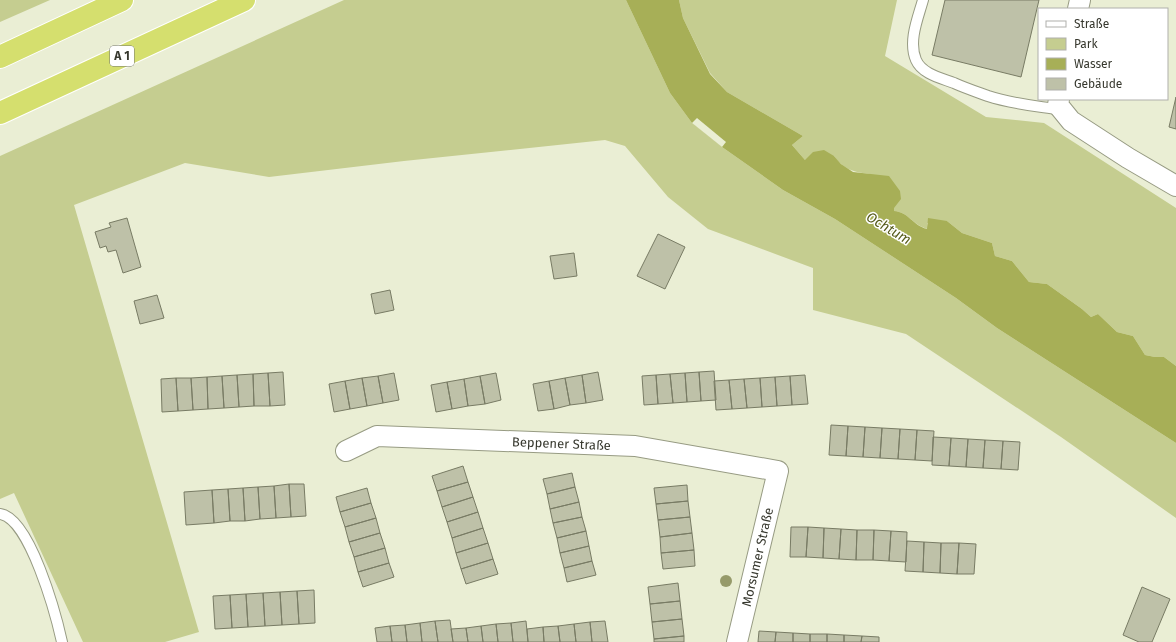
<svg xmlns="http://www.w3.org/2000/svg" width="1176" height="642" font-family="'Fira Sans',sans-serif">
  <rect width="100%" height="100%" fill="#eaeed4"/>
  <path fill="#c5cd90" d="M0,0H50L0,22Z
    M344,0H626L670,93L692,123L722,147L783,190L835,219L956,298L997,328L1176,443V518L1061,437L906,334L813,310V268L708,229L668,197L625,146L605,140L404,161L269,177L185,163L74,205L199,632L165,642H83L14,493L0,499V156Z
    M679,0H897L885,56L986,117L1044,123L1176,208V366L1164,357H1155L1145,355L1133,336L1117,332L1098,314L1091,317L1082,309L1047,284L1029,282L1012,261L995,256L992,243L962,233L947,221L927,223L928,229C912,225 909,212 894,211L893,208L870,174C853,172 845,170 834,156L805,160L792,145L803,136L727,92L710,73L683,18Z"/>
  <path fill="#a7af57" d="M626,0H679L683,18L710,74L727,92L803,136L792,145L805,160L813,152L824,150L834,156L841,164L853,172L889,176L900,191L901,199L894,208V211C909,212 912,225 927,229L928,218L947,221L962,233L992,243L995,256L1012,261L1029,282L1047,284L1082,309L1091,317L1098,314L1117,332L1133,336L1145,355L1155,357H1164L1176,366V443L997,328L956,298L835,219L783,190L722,147L692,123L670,93Z"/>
  <path fill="#eaeed4" d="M697,118L726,142L722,147L692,123Z"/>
  <path fill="#bec1a8" stroke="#787b64" d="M945,0H1039L1021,77L932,55Z
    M1176,97V129L1169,127Z
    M127,218L141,267L123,273L116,250L108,252L106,246L100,248L95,232L111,227L109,223Z
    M658,234L685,247L665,289L637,276Z
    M574,253L577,276L554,279L550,256Z
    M390,290L394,310L375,314L371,294Z
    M157,295L164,318L140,324L134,301Z
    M714,371L716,400L701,401L699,372Z
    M283,372L285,405L270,406L268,373Z
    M598,372L603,400L586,403L582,375Z
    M699,372L701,401L687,402L685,373Z
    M268,373L270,406H254L253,374Z
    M394,373L399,400L383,403L378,376Z
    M496,373L501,400L485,404L480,376Z
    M685,373L687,402L673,403L670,374Z
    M253,374L254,406L239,407L237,375Z
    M670,374L673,403L658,404L656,375Z
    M237,375L239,407L224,408L222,376Z
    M582,375L586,403L570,405L565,378Z
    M656,375L658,404L644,405L642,376Z
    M805,375L808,404L792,405L790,376Z
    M222,376L224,408L208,409L207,377Z
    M378,376L383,403L367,406L362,378Z
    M480,376L485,404L468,406L464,379Z
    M790,376L792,405L777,406L775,377Z
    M207,377L208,409L193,410L191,378Z
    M775,377L777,406L762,407L760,378Z
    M176,378H191L193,410L178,411Z
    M176,378L178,411L162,412L161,379Z
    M362,378L367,406L350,409L345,381Z
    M565,378L570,405L554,409L549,381Z
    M760,378L762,407L747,408L744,379Z
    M464,379L468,406L452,409L447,382Z
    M744,379L747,408L732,409L729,380Z
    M729,380L732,409L716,410L714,381Z
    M345,381L350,409L334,412L329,384Z
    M549,381L554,409L538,411L533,384Z
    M447,382L452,409L436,412L431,385Z
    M831,425L848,426L846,456L829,455Z
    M848,426L865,427L863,457L846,456Z
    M865,427L882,428L880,458L863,457Z
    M882,428L900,429L898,459L880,458Z
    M900,429L917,430L915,460L898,459Z
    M917,430L934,431L932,461L915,460Z
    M933,437L951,438L949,466L932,465Z
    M951,438L968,439L966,467L949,466Z
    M968,439L985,440L983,468L966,467Z
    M985,440L1003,441L1001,469L983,468Z
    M1003,441L1020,442L1018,470L1001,469Z
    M463,466L468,482L437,491L432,476Z
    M572,473L575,487L547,494L543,479Z
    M468,482L473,497L442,507L437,491Z
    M289,484H304L306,516L291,517Z
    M289,484L291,517L276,518L274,486Z
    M687,485L688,501L656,504L654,488Z
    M274,486L276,518L260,519L258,487Z
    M258,487L260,519L245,521L243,488Z
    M575,487L579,502L550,509L547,494Z
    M243,488L245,521H230L228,489Z
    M367,488L371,503L340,512L336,497Z
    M228,489L230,521L214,523L212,490Z
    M212,490L214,523L186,525L184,492Z
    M473,497L478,512L447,522L442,507Z
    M688,501L690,517L658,520L656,504Z
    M579,502L582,517L553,523L550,509Z
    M371,503L376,518L345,527L340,512Z
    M478,512L483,528L452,538L447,522Z
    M582,517L586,531L557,538L553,523Z
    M690,517L692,533L660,537L658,520Z
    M376,518L380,533L349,542L345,527Z
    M791,527H808L806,557H790Z
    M808,527L824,528L823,558L806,557Z
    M483,528L488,543L456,553L452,538Z
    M824,528L841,529L839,559L823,558Z
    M841,529L857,530L856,560L839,559Z
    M857,530H874L873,560H856Z
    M874,530L891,531L889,561L873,560Z
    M586,531L589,546L560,553L557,538Z
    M891,531L907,532L906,562L889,561Z
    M380,533L385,548L354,557L349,542Z
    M692,533L694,550L661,553L660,537Z
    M907,541L924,542L923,572L905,571Z
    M924,542L941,543L940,573L923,572Z
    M488,543L493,559L461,569L456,553Z
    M941,543H959L957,574L940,573Z
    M959,543L976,544L974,574H957Z
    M589,546L592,561L564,568L560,553Z
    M385,548L389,563L358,572L354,557Z
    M694,550L695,566L663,569L661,553Z
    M493,559L498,574L466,584L461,569Z
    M592,561L596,575L567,582L564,568Z
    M389,563L394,577L363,587L358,572Z
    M678,583L680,601L650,604L648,587Z
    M1142,587L1170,599L1152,642H1139L1123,635Z
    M314,590L315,623L299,624L297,591Z
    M297,591L299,624L282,625L280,592Z
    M280,592L282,625L265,626L263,593Z
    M263,593L265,626L248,627L246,594Z
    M246,594L248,627L232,628L230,595Z
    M230,595L232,628L215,629L213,596Z
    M680,601L682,619L652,622L650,604Z
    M682,619L684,636L654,639L652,622Z
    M450,620L453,642H438L435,621Z
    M435,621L438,642H422L420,623Z
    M526,621L528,642H513L511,623Z
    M605,621L608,642H592L590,622Z
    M590,622L592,642H576L574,624Z
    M420,623L422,642H407L405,625Z
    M511,623L513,642H498L496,624Z
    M496,624L498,642H483L481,626Z
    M574,624L576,642H560L558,626Z
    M405,625L407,642H392L390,626Z
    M390,626L392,642H377L375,628Z
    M481,626L483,642H468L466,628Z
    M558,626L560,642H544L543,627Z
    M543,627L544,642H528L527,629Z
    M466,628L468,642H453L451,629Z
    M759,631L776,632L775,642H758Z
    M776,632L793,633V642H775Z
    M793,633L810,634V642H793Z
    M810,634H827V642H810Z
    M827,634L844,635V642H827Z
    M844,635L862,636L861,642H844Z
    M684,636V642H654V639Z
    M862,636L879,637V642H861Z"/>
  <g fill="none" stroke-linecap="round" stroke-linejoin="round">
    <defs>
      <path id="lane" d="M923,0C918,18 908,41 916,60C922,74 941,78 954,83C965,88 977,92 988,96C1012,104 1037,106 1061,110
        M0,514C30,518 56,615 62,642"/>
      <g id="street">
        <path d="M1078,9L1080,0"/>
        <path d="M1059,99L1058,105L1071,121L1128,158L1176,186"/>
        <path id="s1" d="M346,451L377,436L635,446L778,471L737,642"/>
      </g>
      <path id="highway" d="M0,57L122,0
        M0,113L244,0"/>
    </defs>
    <use href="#lane" stroke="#979b83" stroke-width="12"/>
    <use href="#street" stroke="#979b83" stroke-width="22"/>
    <use href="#highway" stroke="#fff" stroke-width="24"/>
    <use href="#lane" stroke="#fff" stroke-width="10"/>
    <use href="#street" stroke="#fff" stroke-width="20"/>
    <use href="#highway" stroke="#d5df6e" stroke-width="22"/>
  </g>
  <circle fill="#969a6a" cx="726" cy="581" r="6"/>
  <g text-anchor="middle" stroke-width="3" stroke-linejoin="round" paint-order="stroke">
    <rect fill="#fff" stroke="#73746d" stroke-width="1" x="110" y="46" width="24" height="20" rx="3"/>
    <g font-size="12" font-weight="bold" fill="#37382e">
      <text x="122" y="60">A 1</text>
    </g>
    <g font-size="13" fill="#37382e" stroke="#fff">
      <text dy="5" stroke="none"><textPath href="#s1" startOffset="219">Beppener Straße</textPath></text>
      <text transform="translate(757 557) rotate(-77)" y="5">Morsumer Straße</text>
    </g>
    <g font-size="14" font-style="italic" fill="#575c1c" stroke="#fff">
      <text transform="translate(889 228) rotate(31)" y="5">Ochtum</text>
    </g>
  </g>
  <rect x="1038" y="8" width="130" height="92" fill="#ffffff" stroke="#afafab"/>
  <rect x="1046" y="21" width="20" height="6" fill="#ffffff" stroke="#afafab"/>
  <text x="1074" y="28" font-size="12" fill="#37382e">Straße</text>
  <rect x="1046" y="38" width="20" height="12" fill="#c5cd90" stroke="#afafab"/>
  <text x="1074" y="48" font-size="12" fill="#37382e">Park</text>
  <rect x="1046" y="58" width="20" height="12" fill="#a7af57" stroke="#afafab"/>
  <text x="1074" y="68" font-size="12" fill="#37382e">Wasser</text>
  <rect x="1046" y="78" width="20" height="12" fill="#bec1a8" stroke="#afafab"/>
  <text x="1074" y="88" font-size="12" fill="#37382e">Gebäude</text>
</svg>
